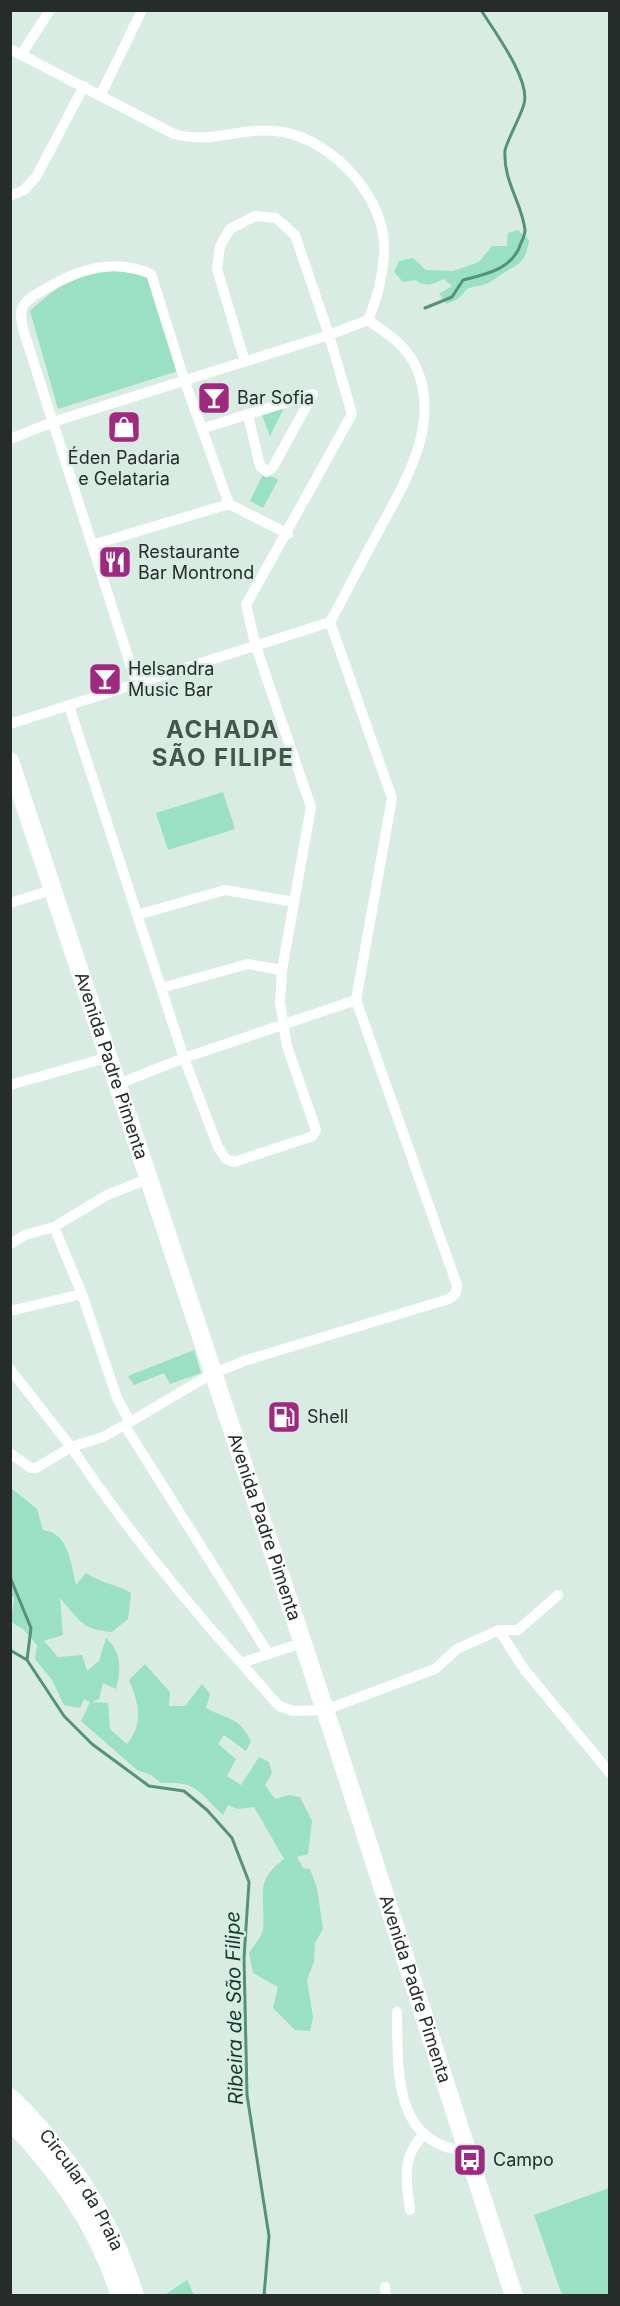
<svg xmlns="http://www.w3.org/2000/svg" width="620" height="2306" font-family="Inter,sans-serif">
  <rect width="100%" height="100%" fill="#d9ece3"/>
  <path fill="#9ae0c3" d="M518,230L529,240C525,266 518,263 499,276C486,285 485,285 468,288L458,299L447,304L439,294L452,286L444,279C433,284 426,288 415,280L403,282L394,272L399,261L413,258L426,270L453,271L479,262L492,246H507L508,233Z
    M107,269L150,277L178,371L58,409L30,311C59,285 69,278 107,269Z
    M284,408L270,436L262,415Z
    M269,475L278,480L263,508L250,501L262,476Z
    M223,792L235,829L168,850L156,813Z
    M194,1350L201,1373L170,1384L164,1373L134,1385L128,1376Z
    M11,1488L37,1509L43,1530C69,1533 71,1564 76,1585L86,1573C101,1584 115,1583 131,1593L128,1619L112,1632C81,1630 79,1619 60,1598L63,1635L44,1641L58,1657L82,1655L87,1671L99,1661L106,1638C122,1652 121,1670 116,1689L103,1683L99,1699L92,1702L108,1703L110,1729L127,1744C144,1723 139,1703 129,1680L145,1664L170,1692L169,1706H185L202,1684L210,1694L206,1708C227,1720 239,1716 251,1741L246,1751L224,1735L218,1744L236,1759L227,1776L241,1785L259,1757L269,1762L272,1773L265,1785L275,1799L289,1795L300,1797L312,1821L308,1854L297,1857L303,1868L310,1869L317,1888L323,1929L315,1943L314,1962L307,1980L313,2017L310,2031L295,2030L273,2008L278,1987L253,1973L249,1953C253,1946 262,1937 263,1929C266,1896 253,1882 284,1859L254,1807L238,1809L228,1805L223,1815C198,1792 198,1781 161,1783L151,1775L137,1770L81,1721L90,1702L84,1699L80,1708L64,1705L52,1680L35,1659L37,1645L23,1629L11,1622L14,1597L10,1594Z
    M609,2188V2295H562L534,2215Z
    M187,2280L194,2295H166V2294Z"/>
  <g fill="none" stroke-linecap="round" stroke-linejoin="round">
    <path stroke="#54927a" stroke-width="3" d="M425,308L452,297L463,280C487,274 513,269 521,243C523,239 525,234 525,230C522,203 503,181 505,151C505,144 521,116 524,104C531,80 494,31 481,10
      M10,1577L31,1628L27,1660L64,1716L92,1744L149,1786L184,1791L207,1810L232,1838L249,1882L244,1958L247,2095L269,2236L264,2296
      M10,1650L27,1660"/>
    <path stroke="#fff" stroke-width="10" d="M10,49L174,134C214,145 243,125 283,132C335,142 387,199 384,253C383,276 377,299 368,320L329,335L53,422L10,439
      M21,55L50,10
      M100,96L142,10
      M10,196L24,190L36,177L84,86
      M204,428L313,394L273,467L267,472L260,466L248,415
      M92,545L229,504
      M137,685L23,329C22,322 19,313 23,306C28,298 37,294 45,289C79,269 113,258 151,274L185,382L229,504L288,534
      M69,706L184,1058L218,1147L226,1159L234,1162L313,1136L316,1130L287,1046L280,1003L282,970L311,807L256,647L246,605L352,414L329,335L295,235L276,218L255,216L230,229L220,246L217,269L245,362
      M10,724L330,622C346,593 361,563 377,534C404,484 442,424 416,367C406,345 387,333 368,320
      M10,903L55,889
      M137,915L225,890L294,902
      M161,988L248,964L282,970
      M118,1084L184,1058L356,1000
      M10,1085L109,1057
      M54,1227L82,1294L117,1398L130,1422L213,1373L247,1360L449,1299L456,1293L457,1285L356,1000L392,798L330,622
      M10,1244L25,1235L54,1227L107,1195L150,1178
      M10,1311L82,1294
      M10,1369L71,1447L103,1437L130,1422
      M125,1426L268,1653
      M10,1453L31,1468H36L71,1447C123,1524 179,1594 241,1663L302,1643
      M499,1630L524,1669L610,1773
      M241,1663L279,1706L293,1711L325,1710L435,1669L457,1649L499,1630H518L558,1595
      M397,2012C398,2068 392,2145 467,2151
      M410,2210C406,2180 401,2157 424,2134
      M385,2287L386,2296"/>
    <path stroke="#fff" stroke-width="18" id="s1" d="M10,761L335,1740L514,2296"/>
    <g stroke="#fff" stroke-width="18">
      <path id="s2" d="M10,2097C67,2152 112,2219 135,2296"/>
      <path d="M10,2121C59,2171 99,2229 120,2296"/>
    </g>
  </g>
  <defs>
    <symbol id="bar-square" viewBox="-11 -11 22 22"><rect x="-9" y="-9" width="18" height="18" rx="4" fill="#9f2881" stroke="#d9ece3"/><path d="M-6-5H6L.8 .8V4.5H3.5V6h-7V4.5H-.8V.8Z" fill="#fff"/></symbol>
    <symbol id="shop-square" viewBox="-11 -11 22 22"><rect x="-9" y="-9" width="18" height="18" rx="4" fill="#9f2881" stroke="#d9ece3"/><path d="M-5-2.5h2.3a2.7 3.5 0 0 1 5.4 0H5L5.5 6h-11ZM-1.5-2.5h3a1.5 2.3 0 0 0-3 0Z" fill="#fff"/></symbol>
    <symbol id="restaurant-square" viewBox="-11 -11 22 22"><rect x="-9" y="-9" width="18" height="18" rx="4" fill="#9f2881" stroke="#d9ece3"/><path d="M-5-6h1v4h1v-4h1v4h1v-4h1v5L-1.5 .5V6h-2V.5L-5-1ZM5-6V6H3V1.5H1.5Q1.5-4 5-6Z" fill="#fff"/></symbol>
    <symbol id="fuel-square" viewBox="-11 -11 22 22"><rect x="-9" y="-9" width="18" height="18" rx="4" fill="#9f2881" stroke="#d9ece3"/><path d="M-5.5-6h7V0h2V4h1.3V-2.5L3-4.5l.8-.8L6-3V5H2.5V1h-1V6h-7ZM-4.2-4.7v3.2H.2V-4.7Z" fill="#fff"/></symbol>
    <symbol id="bus-square" viewBox="-11 -11 22 22"><rect x="-9" y="-9" width="18" height="18" rx="4" fill="#9f2881" stroke="#d9ece3"/><path d="M-5-6H5V4H4V6H2V4H-2V6H-4V4H-5ZM-3.5-4V0h7V-4ZM-3.5 1.2v1.5H-2V1.2ZM2 1.2v1.5H3.5V1.2Z" fill="#fff"/></symbol>
  </defs>
  <g fill-rule="evenodd">
    <use href="#bar-square" x="195" y="379" width="38" height="38"/>
    <use href="#shop-square" x="105" y="408" width="38" height="38"/>
    <use href="#restaurant-square" x="96" y="543" width="38" height="38"/>
    <use href="#bar-square" x="86" y="660" width="38" height="38"/>
    <use href="#fuel-square" x="265" y="1398" width="38" height="38"/>
    <use href="#bus-square" x="451" y="2141" width="38" height="38"/>
  </g>
  <g text-anchor="middle" stroke-width="4.5" stroke-linejoin="round" paint-order="stroke">
    <g font-size="18" fill="#252c29" stroke="#d9ece3" text-anchor="start">
      <text x="237" y="404">Bar Sofia</text>
      <text x="124" y="464" text-anchor="middle">Éden Padaria<tspan x="124" dy="21">e Gelataria</tspan></text>
      <text x="138" y="558">Restaurante<tspan x="138" dy="21">Bar Montrond</tspan></text>
      <text x="128" y="675">Helsandra<tspan x="128" dy="21">Music Bar</tspan></text>
      <text x="307" y="1423">Shell</text>
      <text x="493" y="2166">Campo</text>
    </g>
    <g font-size="18" fill="#252c29" stroke="#d9ece3">
      <text dy="6" stroke="none"><textPath href="#s1" startOffset="321">Avenida Padre Pimenta</textPath></text>
      <text dy="6" stroke="none"><textPath href="#s1" startOffset="807">Avenida Padre Pimenta</textPath></text>
      <text dy="6" stroke="none"><textPath href="#s1" startOffset="1293">Avenida Padre Pimenta</textPath></text>
      <text dy="6" stroke="none"><textPath href="#s2" startOffset="118">Circular da Praia</textPath></text>
    </g>
    <g font-size="20" font-style="italic" fill="#143b2d" stroke="#d9ece3">
      <text transform="translate(234 2008) rotate(-91)" y="7">Ribeira de São Filipe</text>
    </g>
    <g font-size="24" font-weight="bold" letter-spacing="1.5" fill="#45554e" stroke="#d9ece3">
      <text x="223" y="738">ACHADA<tspan x="223" dy="28">SÃO FILIPE</tspan></text>
    </g>
  </g>
  <rect width="620" height="2306" fill="none" stroke="#252c29" stroke-width="24"/>
</svg>
